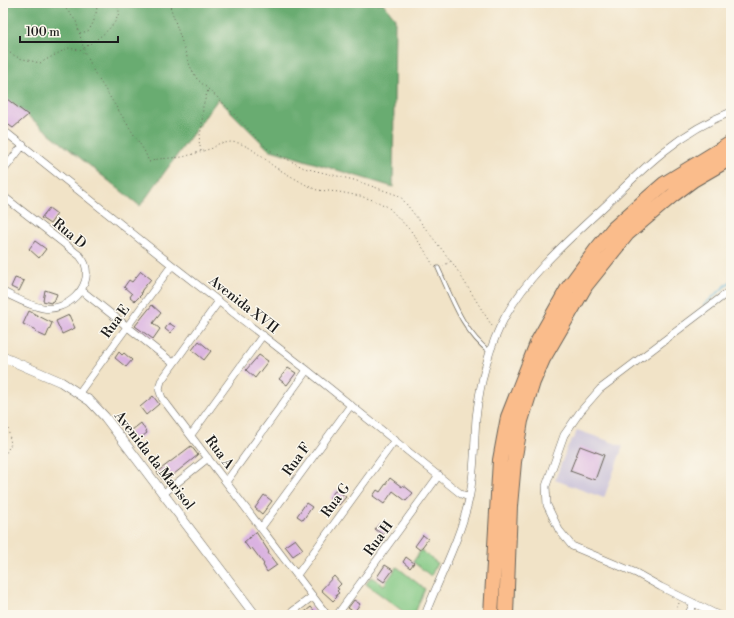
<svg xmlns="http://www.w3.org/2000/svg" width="734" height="618" font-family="'Libre Bodoni',serif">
  <rect width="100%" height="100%" fill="#fbf7ec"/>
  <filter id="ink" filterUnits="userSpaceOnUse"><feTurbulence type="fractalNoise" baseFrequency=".025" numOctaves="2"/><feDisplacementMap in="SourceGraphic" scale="8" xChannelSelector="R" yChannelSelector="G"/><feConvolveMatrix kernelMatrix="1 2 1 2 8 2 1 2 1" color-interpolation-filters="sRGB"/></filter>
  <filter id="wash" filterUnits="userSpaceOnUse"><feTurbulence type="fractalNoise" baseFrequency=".012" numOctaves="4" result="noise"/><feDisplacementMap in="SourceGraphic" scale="16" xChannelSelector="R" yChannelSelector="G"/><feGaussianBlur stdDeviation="0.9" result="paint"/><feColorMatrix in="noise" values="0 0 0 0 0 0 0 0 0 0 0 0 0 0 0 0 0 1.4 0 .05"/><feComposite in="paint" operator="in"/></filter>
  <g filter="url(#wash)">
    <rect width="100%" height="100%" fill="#f1e3c7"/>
    <path fill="#c8c0d8" d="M577,430L623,446L604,498L555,480L567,448L572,439H574Z"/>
    <path fill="#82c883" stroke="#4f7250" d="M421,550L437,563L431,576L413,562Z
      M397,567L425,589L414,615H408L366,584L371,577L384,585Z"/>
    <path fill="#69ac71" stroke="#426446" d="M3,3H383L395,18L393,187L268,149L218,99L140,206L3,96Z"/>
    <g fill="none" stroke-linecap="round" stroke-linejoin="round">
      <path stroke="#55add2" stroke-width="2" d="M704,305L731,281"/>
    </g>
    <g id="blocks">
      <path fill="#dab2e1" d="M3,96L28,115L13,128L3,121Z
        M49,208L57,214L50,224L41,218Z
        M35,241L46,249L39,258L29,249Z
        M141,271L151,279L142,290L141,293L142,294L135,301L130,297L132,294L124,287L129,280L132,282Z
        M15,278L24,281L19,291L11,287Z
        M45,290L57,294L54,302L52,301L51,303L43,301Z
        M152,305L161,313L153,323L160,329L153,339L135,326Z
        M29,311L52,323L46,337L35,332L36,330L23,324Z
        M69,315L75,328L62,334L56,321Z
        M169,323L175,327L170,333L165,329Z
        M199,341L211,351L204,360L192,350Z
        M119,352L122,355L124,353L132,360L126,367L115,358Z
        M259,355L268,361L255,378L246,370Z
        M288,368L296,373L287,385L279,379Z
        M153,396L159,404L146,415L140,407Z
        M141,423L147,433L136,441L134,438L133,439L128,433Z
        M191,446L198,455L164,482L157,472Z
        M580,446L604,455L595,480L570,471Z
        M390,478L402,487L403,485L413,493L406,501L393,491L384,504L373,496L377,490L380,492Z
        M336,489L346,497L339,505L330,498Z
        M264,495L272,501L262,514L255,508Z
        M306,503L312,507L303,520L297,516Z
        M380,523L388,529L383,535L375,529Z
        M256,532L269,552L268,553L277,565L267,572L263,565L264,564L252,548L250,550L244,542Z
        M423,535L428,539L420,550L415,546Z
        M295,539L303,549L293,556L285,546Z
        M406,557L414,563L410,568L403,562Z
        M385,565L393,570L384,582L377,577Z
        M334,576L341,584L337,588L339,589L337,591L339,593L336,595L337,597L333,601L321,590Z
        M354,600L360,604L354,612L348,608Z
        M311,607L318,615H301Z"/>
    </g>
  </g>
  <g filter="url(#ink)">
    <use href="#blocks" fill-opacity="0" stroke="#676258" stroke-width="1"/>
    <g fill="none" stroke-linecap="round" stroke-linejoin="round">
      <defs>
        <path id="service" d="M438,268C452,298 463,332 490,352"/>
        <path id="minor" d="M3,130L172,265L307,370L461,494L469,497
          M3,171L23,145
          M3,196L80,256C81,258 84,261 85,264C93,288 66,312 43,308C29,306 16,298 3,292
          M81,290L173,363
          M219,301L161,381L159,389L162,398L327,615
          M79,393L172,265
          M191,435L263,335
          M226,482L307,370
          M164,493L208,458
          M261,528L351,405
          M297,575L395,440
          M288,615L313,596
          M337,615L439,475
          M425,615C440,576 460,539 469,499C475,472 474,445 476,418C480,383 488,348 505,317C530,272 570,239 607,204C644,167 681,131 731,112
          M688,615L694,603
          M718,615L661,587L636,573L572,546L559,530L547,505L546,486L564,435L580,412L600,389L731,290"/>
        <path id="tertiary" d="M3,357L61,382L90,401L105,417L255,615"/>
        <path id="motorway" d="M491,615L500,460L508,417L538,341L568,288L596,250L613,229L641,204L664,184L731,143
          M506,615L510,506L514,462L521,421L533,382L543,359L586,285L627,234L673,195L693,180L731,158"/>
      </defs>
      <use href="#service" stroke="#676258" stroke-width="5"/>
      <use href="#minor" stroke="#676258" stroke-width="8"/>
      <use href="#tertiary" stroke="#676258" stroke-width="10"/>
      <use href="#motorway" stroke="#676258" stroke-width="16"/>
      <path stroke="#676258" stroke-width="1" stroke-dasharray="1 3" stroke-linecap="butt" d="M61,3L76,21L86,57
        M169,3L190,66L197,79L218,98L268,149L304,168L354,180L400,196L454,265L492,326
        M80,33L88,31C94,24 97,13 97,3
        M84,48C95,40 116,28 119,12C119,10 118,6 117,3
        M3,49L19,58L40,63L68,48L80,50L89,60L94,72L145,152L149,162L158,159L183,157L213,148L218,144L231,142L239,143L250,148L265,159L273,166L308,186L317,190L339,192L360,196L376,201L388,207L411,231L425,251L433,265
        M201,151L199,141L202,124L203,106L208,90
        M443,266L451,261
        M3,414L6,419L11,444L3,458
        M674,615L679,603"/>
      <use href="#service" stroke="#fff" stroke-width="3.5"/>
      <use href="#minor" stroke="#fff" stroke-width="7"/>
      <use href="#tertiary" stroke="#fff" stroke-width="9"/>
      <use href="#motorway" stroke="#fabc8b" stroke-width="14"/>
    </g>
  </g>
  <g text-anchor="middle" stroke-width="3" stroke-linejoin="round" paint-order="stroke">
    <g font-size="14" fill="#1c1c1c" stroke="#fbf7ec">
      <text transform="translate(70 233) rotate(39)" y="5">Rua D</text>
      <text transform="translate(244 304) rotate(38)" y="5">Avenida XVII</text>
      <text transform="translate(115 321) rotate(-54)" y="5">Rua E</text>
      <text transform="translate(220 452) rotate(53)" y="5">Rua A</text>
      <text transform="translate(296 459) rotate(-54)" y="5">Rua F</text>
      <text transform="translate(155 460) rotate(52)" y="5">Avenida da Marisol</text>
      <text transform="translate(335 500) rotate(-54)" y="5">Rua G</text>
      <text transform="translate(378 538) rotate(-54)" y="5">Rua H</text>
    </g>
  </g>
  <rect width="734" height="618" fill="none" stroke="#fbf7ec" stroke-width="16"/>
  <path d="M20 36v6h98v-6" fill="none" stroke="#1c1c1c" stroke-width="2"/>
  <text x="26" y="36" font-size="12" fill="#1c1c1c" stroke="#fbf7ec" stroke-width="3" paint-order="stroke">100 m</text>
</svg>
